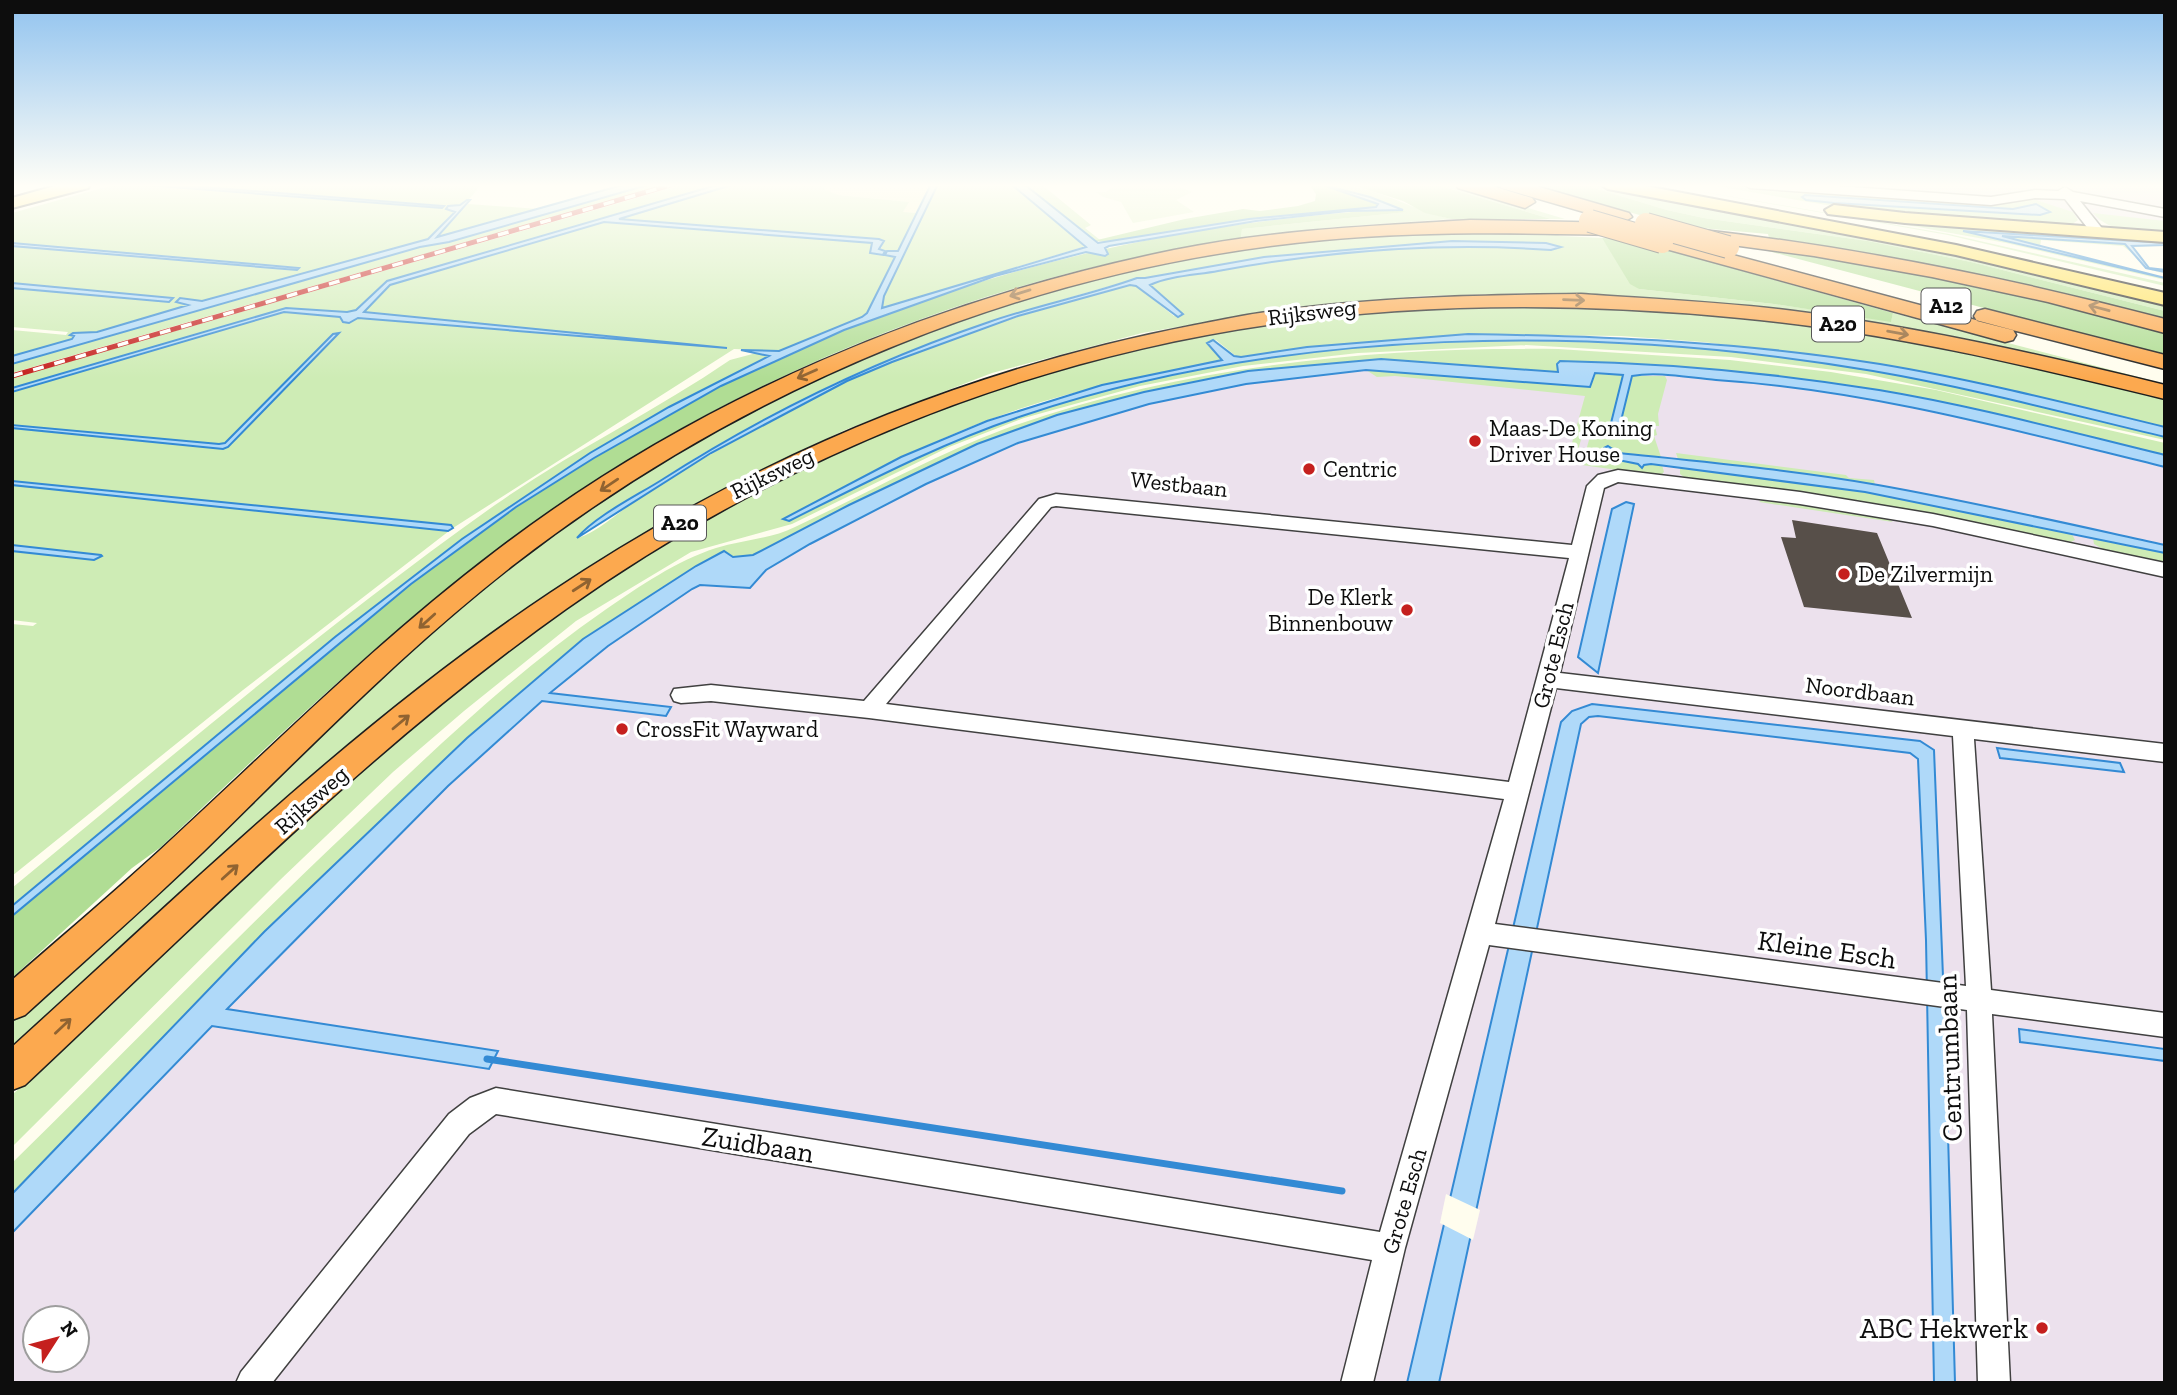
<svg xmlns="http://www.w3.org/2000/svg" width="2177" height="1395" font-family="'Zilla Slab',serif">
  <rect width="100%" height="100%" fill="#fffdee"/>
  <path fill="#ece1ed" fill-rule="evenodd" d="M1724,184H2165V226L1759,192Z
    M1376,364L1717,375L1862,393L2165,467V1383H12V1207L187,1032L607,634L717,570L1002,443L1192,388ZM35,1318H77V1360H35Z"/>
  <path fill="#f6f5cc" d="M827,184L846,185L931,184L917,213L903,212L908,202L838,195L823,189Z"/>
  <path fill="#ceecb5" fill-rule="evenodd" d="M117,184L442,208L443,206L165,184H481C473,194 469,206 448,206L447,209L455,211L428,239L202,301L180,298L177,301L188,305L97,332L73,333L72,339L12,356V330L66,335L68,332L12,327V288L169,301L172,298L12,283V246L298,268L12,243V213Z
    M651,184H667L12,373V364L420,247L449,242Z
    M685,184H720L387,281L356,310L347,312L286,308L12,388V378Z
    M735,184H827L824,189L838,195L909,202L903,212L917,213L898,251H880L884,241L879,239L617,219Z
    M938,184H1011L1086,246L882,308L880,307L884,296Z
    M1024,184H1041L1091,225L1085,228L1100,240L1093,241Z
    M1328,184C1372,184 1409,209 1451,219L1335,227L1241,238L1242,229L1406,212Z
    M1434,184H1447L1565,219H1551Z
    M1581,184H1597L1678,202L1931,248L2165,302V311L1971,262L1868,241L1704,218L1667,210Z
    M1658,184L1949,234L2165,283V286L1948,235Z
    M1704,184L1994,204L2030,198L2073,212L2078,220L2068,227L1873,213ZM1805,195L2013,209L2032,204L2041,206L2040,215L1834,203L1806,200Z
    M468,204L539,209L438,237Z
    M2093,213L2165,221V234C2139,231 2111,234 2093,213Z
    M1879,220L2165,239V243H2154L1964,230L2165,278V280L2006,243Z
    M604,222L873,243L870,253L895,257L867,313L862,317L779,351L734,349L453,528L451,525L12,481V428L228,447L338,333L333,334L225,443L219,444L12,425V392L284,312L340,317L348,323L358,318L727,348L363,312L390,285Z
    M1535,230L1561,236L1602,238L1639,289L1774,304L1891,321L1893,313L2165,384V388L2084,368L1675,300L1539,293L1419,296L1294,307L1142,333L992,373L845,430L769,466L629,545L12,1060V1022L374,680L541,539L673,451L834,368L979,311L1165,260L1347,234ZM1131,280L1150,287L1183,315L1174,316L1136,286L1130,285C1015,315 901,351 796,407C743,436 690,465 639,498C624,508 594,535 577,538L610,513L700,455L833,384L878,364L1061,300Z
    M2002,236L2125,244L2154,271L2165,273C2143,272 2139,257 2123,246L2041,240L2040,247Z
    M1479,305C1578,307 1677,310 1775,321C1907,336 2036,368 2165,399V427L1879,364L1703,342L1621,336L1468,334L1307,347L1237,357L1216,340L1207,344L1222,360C1128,379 1032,398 944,438C891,462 840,494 789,521C865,483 941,443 1022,416C1286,327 1600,322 1873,371C1971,388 2068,414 2165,437V440L1866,374L1731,357L1526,345L1358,353L1243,366L1140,386L1024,418L949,447L792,524L691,552L576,621L464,711L393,772L280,880L12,1147V1095C203,918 387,727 604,582C764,475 943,397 1129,350C1244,322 1361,313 1479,305Z
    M1558,349L1730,360L1831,372L1936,390L2165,443V455C2070,432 1975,406 1879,390C1774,373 1667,363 1561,361L1558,372L1381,359L1248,371L1144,392L1057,415L977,444L849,505L753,556L696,566L583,639L467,738L264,932L12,1194V1163C127,1050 239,934 356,824C435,749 515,672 605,610C640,586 676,561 716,548C742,540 771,539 795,527C864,495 930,457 1002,430C1178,366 1371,347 1558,349Z
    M760,352L773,354L669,407L590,453L462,539L335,637L12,906V888C171,757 327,624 495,505C570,452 654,412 730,360Z
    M1366,370L1589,387L1595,373L1623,375L1608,434L1617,437L1632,376H1665L1667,380L1658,414L1659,426H1655L1657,435L1654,436L1661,457L1618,453L1614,449L1603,457L1644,465H1662L1664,472L1660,476L1582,465L1594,422L1587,420L1574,463L1567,461L1585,396L1395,376L1377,377Z
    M1676,453L1846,475L1849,478L1874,480L1875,485L1678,459Z
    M1680,468L1865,492L2072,534L2075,540L2071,542L1910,510L1685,478L1680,474Z
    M12,485L449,531L243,690L12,876V624L33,626L37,623L12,620V551L94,560L102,556L12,545Z
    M1766,497L1882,515L1893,522L1759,502Z
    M2093,538L2165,553V564L2103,549L2094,544Z"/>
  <path fill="#b0dd94" d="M1309,184H1320L1378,204L1377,207L1249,219L1111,242L1093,241L1185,219L1243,209L1260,211L1298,206L1315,201L1316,194Z
    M1349,184H1434L1551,219H1451L1425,213L1403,201Z
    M1531,184H1581L1667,210L1704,218L1868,241L1971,262L2165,311V319C2034,284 1903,257 1769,238L1768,234L1678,226Z
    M1395,209L1407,212L1242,229L1241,238C961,280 696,392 474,567C364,654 263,750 161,847L132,868L12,978V916C178,779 338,631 515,508C780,324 1075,228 1395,209Z
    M1602,238L1628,239L1893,313L1891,322L1774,304L1639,289L1630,284Z
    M1753,247L1894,268L2038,298L2165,331V356Z"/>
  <path fill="#e1f2c8" d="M1117,184H1172L1192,192L1176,200L1194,212L1133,223L1121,202L1103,197L1096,192H1106Z"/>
  <path fill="#afd9f9" stroke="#338ad4" stroke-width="2" d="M132,184H165L444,206L442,208Z
    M626,184H651L449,242L420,247L12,364V356L72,339L74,336L70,335L73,333L97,332L188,305L176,302L180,298L202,301L428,239L455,212L446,209L448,206L460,205L467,200H470L437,237Z
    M720,184H735L619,219L879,239L884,241L879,249L885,251L883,255L870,253L872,243L604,222L390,285L364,312L727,348L358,318L349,323L343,322L340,317L284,312L12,392V388L286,308L347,312L356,310L387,281Z
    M931,184H938L884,296L882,308L1086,247L1011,184H1024L1098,243L1249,219L1376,207L1378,204L1320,184L1370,197L1403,210L1348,211L1256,221L1109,246L1105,248L1108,254L1105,256L1086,252L995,276L844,330L721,386L594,458L516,507L411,584L12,916V906L335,637L462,539L590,453L669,407L769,356L741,350L779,351L862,317L867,313L895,257L885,255L887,251H898Z
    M1805,195L2013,209L2036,204L2050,212L2040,215L1834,203L1806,200L1802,197Z
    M1963,231L2165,243V245L2132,246L2149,268L2165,270V272L2146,268L2125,244L2002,236L2165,278Z
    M1452,241L1546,243L1561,247L1551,250C1440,242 1327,251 1218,271C1197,275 1169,276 1150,285L1183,314L1178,317L1136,286L1130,285L1018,316L892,362L847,381L711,453L577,538C594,517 636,496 660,481C763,415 874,361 989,322C1038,305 1090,295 1137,278H1145L1264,257Z
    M12,243L299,268L297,270L12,246Z
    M12,283L173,298L169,302L12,288Z
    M339,333L228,447L223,449L12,428V425L219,444L225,443L333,334Z
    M1468,334C1606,336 1743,342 1880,364C1976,380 2070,404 2165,427V437C2068,414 1972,388 1873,371C1597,324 1289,326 1022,416C941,443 865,483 789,521L783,519L901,457L987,421L1102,385L1222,360L1207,343L1213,340L1234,356L1241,357L1307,347Z
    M1381,359L1558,372L1557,364L1560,361C1667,363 1774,373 1879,390C1975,406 2070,432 2165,455V467C2017,431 1869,390 1716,380C1690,378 1658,371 1632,376L1617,437L1608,435L1623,375L1595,373L1590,387L1366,370L1246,384L1149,404L1018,443L926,484L810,544L766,570L750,588L700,585L692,589L608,646L550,693L671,707L666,716L542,701L448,786L227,1009L498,1051L489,1069L212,1026L12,1233V1194L264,932L467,738L583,639L696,566L724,551L733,557L753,555L849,505L977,444L1057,415L1144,392L1248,371Z
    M1608,446L1619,453C1705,462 1792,470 1878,485C1974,502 2069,524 2165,545V553L1865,492L1651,464L1644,465L1642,468L1638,464L1603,457L1604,448Z
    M12,481L451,525L453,528L448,531L12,485Z
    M1626,502L1634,504L1598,673L1578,657L1612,509Z
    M12,545L101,555L102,556L94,560L12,551Z
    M1592,704L1920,741L1934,750L1945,1027L1955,1383H1934L1926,940L1918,759L1910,753L1598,716L1589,717L1581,724L1439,1383H1407L1561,722L1572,711Z
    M1997,748L2120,763L2124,772L2000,758Z
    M2019,1029L2165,1049V1061L2020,1042Z"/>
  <path fill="#fffdee" d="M1446,1194L1480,1210L1473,1240L1440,1223Z"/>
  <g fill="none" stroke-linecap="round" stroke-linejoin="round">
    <path stroke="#338ad4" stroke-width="7" d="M487,1059L1342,1191"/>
  </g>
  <path fill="#574f49" d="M1792,520L1877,533L1912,618L1804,607L1781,537L1796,538Z"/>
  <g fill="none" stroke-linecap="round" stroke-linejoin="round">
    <defs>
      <path id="minor" d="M1743,184H1809L1991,197L2035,190L2058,191L2065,187L2073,192L2165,209V217L2080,201L2105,232L2098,236L2093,235L2065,199L2035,198L1991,205L1750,188Z
        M1618,470L1800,492L1933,514L2165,563V577L1933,526L1800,504L1618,482L1604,488L1560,673L2165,744V762L1974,739L1991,990L2165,1013V1037L1992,1014L2010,1383H1978L1967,1010L1489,945L1405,1248L1373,1383H1341L1372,1260L496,1114L469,1134L272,1383H236L241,1372L449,1114L470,1098L496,1088L1380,1232L1504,799L869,718L711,701L681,703L674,701L671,695L674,689L711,685L864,701L1039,499L1056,494L1572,545L1587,486L1598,475ZM1056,506L1569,558L1509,782L886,704L1051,507ZM1556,688L1953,736L1966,986L1495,924Z"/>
      <path id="major" d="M62,184H90L88,188L12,208V198Z
        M1600,184H1635L1956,245L2165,293V305L1956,255L1608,189Z
        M1834,205L1905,213L2165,232V242L1905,223L1828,214L1825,210Z"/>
      <path id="highway" d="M1456,184H1486L1532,198L1535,202L1525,208L1458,188Z
        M1499,184H1529L1629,213L1632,217L1622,223L1501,188Z
        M1470,220L1621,223L1628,225L1631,229L1628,233L1621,235C1522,233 1423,231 1324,240C1032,267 748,384 516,563C404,650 304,753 203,852C145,908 84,961 25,1015L12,1020V980C61,937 111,895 159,851C270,749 376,642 496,551C695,399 929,300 1174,250C1271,230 1371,226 1470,220Z
        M1695,229C1854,247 2010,278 2165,319V333L2048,302L1932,277L1814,256L1688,239L1685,235L1688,231Z
        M1662,236L2013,330L2016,335L2013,340L2005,342L1655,246L1652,242L1655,238Z
        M1581,294C1652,299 1723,302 1794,311C1919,327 2042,355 2165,385V399C2025,365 1884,331 1740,318C1585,303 1427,302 1273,324C1019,360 775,461 566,609C370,748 200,921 25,1085L12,1090V1047C185,890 355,723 550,593C747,461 961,370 1195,325C1222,320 1248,314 1275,311C1377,297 1479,295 1581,294Z
        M1985,309L2165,355V369L1977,321L1974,316L1977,311Z"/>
    </defs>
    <use href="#minor" stroke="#404040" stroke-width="3"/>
    <use href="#major" stroke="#1e1e1e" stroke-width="4"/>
    <use href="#highway" stroke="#1e1e1e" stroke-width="3"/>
    <use href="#minor" fill="#fff" fill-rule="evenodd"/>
    <use href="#major" fill="#ffe25e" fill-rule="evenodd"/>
    <use href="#highway" fill="#fca94f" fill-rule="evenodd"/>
    <defs>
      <path id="rail" d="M12,376L674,184"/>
    </defs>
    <use href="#rail" stroke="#c5201e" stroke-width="5"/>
    <use href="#rail" stroke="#fff" stroke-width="3.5" stroke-dasharray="11" stroke-linecap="butt"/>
    <defs>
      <path id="highway-bridge" d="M1590,221L1662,242
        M1646,224L1728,247"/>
    </defs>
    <use href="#highway-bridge" stroke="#1e1e1e" stroke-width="24" stroke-linecap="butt"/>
    <use href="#highway-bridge" stroke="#fca94f" stroke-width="22"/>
  </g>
  <defs><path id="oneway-shaft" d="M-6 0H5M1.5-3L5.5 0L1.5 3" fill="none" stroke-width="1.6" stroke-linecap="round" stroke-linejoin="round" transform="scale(1.75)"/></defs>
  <g stroke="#906331">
    <use href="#oneway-shaft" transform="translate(1020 293) rotate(163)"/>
    <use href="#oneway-shaft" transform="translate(1574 300) rotate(2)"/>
    <use href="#oneway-shaft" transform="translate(2099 308) rotate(-165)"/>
    <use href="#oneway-shaft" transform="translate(1898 333) rotate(10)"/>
    <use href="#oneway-shaft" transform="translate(807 374) rotate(156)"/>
    <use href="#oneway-shaft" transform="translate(609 485) rotate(146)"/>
    <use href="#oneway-shaft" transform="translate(582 585) rotate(-33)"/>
    <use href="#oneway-shaft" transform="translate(427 621) rotate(138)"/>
    <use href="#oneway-shaft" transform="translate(401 722) rotate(-40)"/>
    <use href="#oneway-shaft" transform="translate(230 872) rotate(-42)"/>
    <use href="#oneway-shaft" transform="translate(63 1026) rotate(-43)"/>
  </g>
  <linearGradient id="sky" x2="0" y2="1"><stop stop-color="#91c3ef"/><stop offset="0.49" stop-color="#fffef7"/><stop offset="1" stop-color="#fffef7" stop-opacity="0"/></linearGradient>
  <rect width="2177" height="379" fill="url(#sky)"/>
  <g fill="#c5201e" stroke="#fff" stroke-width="2.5">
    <circle cx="1475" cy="441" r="7"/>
    <circle cx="1309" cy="469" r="7"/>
    <circle cx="1844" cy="574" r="7"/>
    <circle cx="1407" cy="610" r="7"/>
    <circle cx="622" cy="729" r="7"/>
    <circle cx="2042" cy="1328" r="7"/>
  </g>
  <g text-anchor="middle" stroke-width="7" stroke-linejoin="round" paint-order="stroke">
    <g fill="#fff" stroke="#565656" stroke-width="2">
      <rect x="1921.5" y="288.5" width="49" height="35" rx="5"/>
      <rect x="1812" y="306.5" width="52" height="35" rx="5"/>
      <rect x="654" y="505.5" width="52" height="35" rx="5"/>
    </g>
    <g font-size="21" font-weight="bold" fill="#0d0d0d">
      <text x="1946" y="313">A12</text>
      <text x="1838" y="331">A20</text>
      <text x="680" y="530">A20</text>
    </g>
    <g font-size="23" fill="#0d0d0d" stroke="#fff">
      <text transform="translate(1312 312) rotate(-7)" y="8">Rijksweg</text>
      <text transform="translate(772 473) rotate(-26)" y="8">Rijksweg</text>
      <text transform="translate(1179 484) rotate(6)" y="8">Westbaan</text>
      <text transform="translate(1553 655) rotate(-76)" y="8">Grote Esch</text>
      <text transform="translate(1860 691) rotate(7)" y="8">Noordbaan</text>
      <text transform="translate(311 800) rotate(-42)" y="8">Rijksweg</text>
      <text transform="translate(1404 1201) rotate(-74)" y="8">Grote Esch</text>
    </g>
    <g font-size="23" fill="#0d0d0d" stroke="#fff" text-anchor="start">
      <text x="1489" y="436">Maas-De Koning<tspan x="1489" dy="26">Driver House</tspan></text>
      <text x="1323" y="477">Centric</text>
      <text x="1858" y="582">De Zilvermijn</text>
      <text x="1393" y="605" text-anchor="end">De Klerk<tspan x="1393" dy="26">Binnenbouw</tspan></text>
      <text x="636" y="737">CrossFit Wayward</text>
    </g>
    <g font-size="28" fill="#0d0d0d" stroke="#fff">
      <text transform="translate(1827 949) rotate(8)" y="10">Kleine Esch</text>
      <text transform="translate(1949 1058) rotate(-92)" y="10">Centrumbaan</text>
      <text transform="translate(758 1144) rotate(9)" y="10">Zuidbaan</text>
    </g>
    <g font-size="28" fill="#0d0d0d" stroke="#fff" text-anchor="end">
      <text x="2028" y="1338">ABC Hekwerk</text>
    </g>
  </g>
  <rect width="2177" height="1395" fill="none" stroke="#0d0d0d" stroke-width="28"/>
  <g transform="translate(56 1339) rotate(54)"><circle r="33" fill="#ffffff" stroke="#9e9e9e" stroke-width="2"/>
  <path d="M0-5L12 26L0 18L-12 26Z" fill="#c5201e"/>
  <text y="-10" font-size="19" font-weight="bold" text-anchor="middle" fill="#0d0d0d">N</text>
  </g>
</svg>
